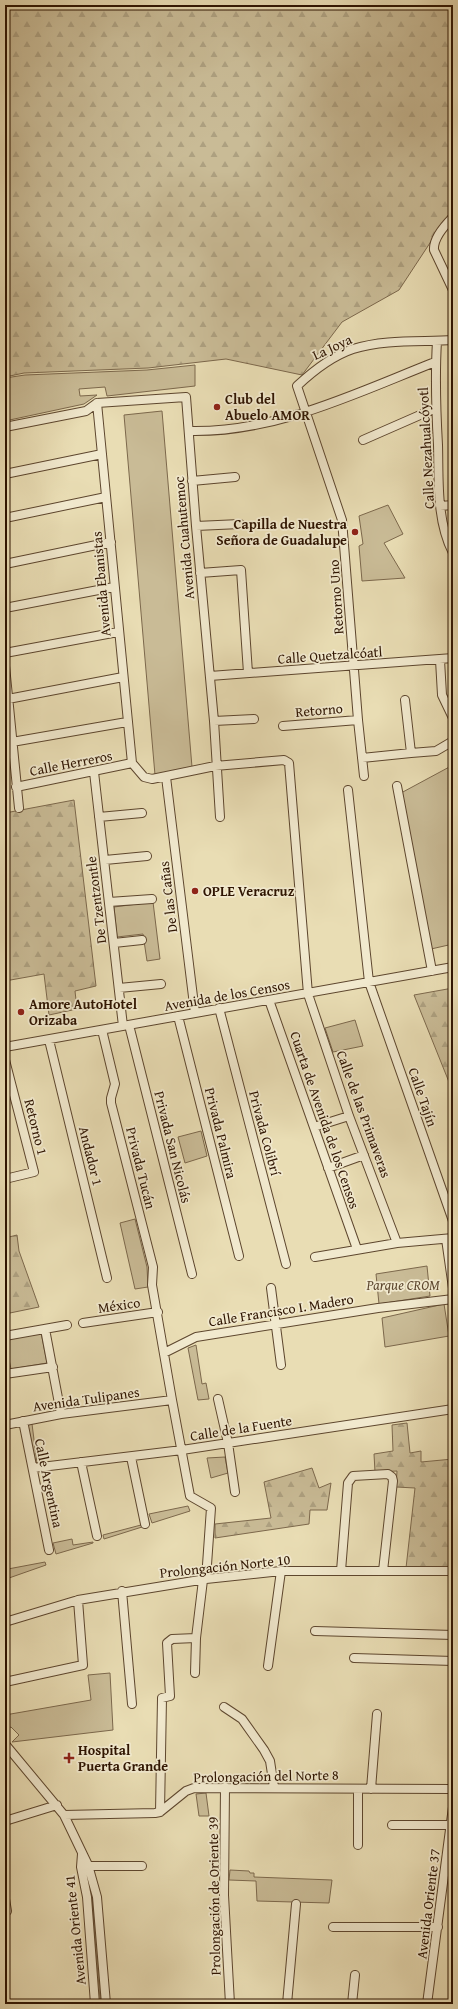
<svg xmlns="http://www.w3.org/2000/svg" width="458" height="2009" font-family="'Gentium Book Plus',serif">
  <defs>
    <pattern id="forest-firs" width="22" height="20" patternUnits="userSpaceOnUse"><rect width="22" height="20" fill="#c9bb96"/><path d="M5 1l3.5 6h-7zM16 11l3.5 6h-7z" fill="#ada080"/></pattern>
  </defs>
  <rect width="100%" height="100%" fill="#e9ddb4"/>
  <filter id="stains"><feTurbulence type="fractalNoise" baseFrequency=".005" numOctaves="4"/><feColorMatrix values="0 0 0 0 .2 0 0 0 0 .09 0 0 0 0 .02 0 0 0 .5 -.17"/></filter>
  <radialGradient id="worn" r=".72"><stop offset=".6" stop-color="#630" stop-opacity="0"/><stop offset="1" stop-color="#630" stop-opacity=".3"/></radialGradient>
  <path fill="#c9bb96" stroke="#7c684c" d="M195,365V386L107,396L105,387L79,389L80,396L97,395L84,404L5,421V378L25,375L147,370Z
    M162,411L192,767L155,775L124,415Z
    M388,505L403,534L384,543L405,578L362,581L359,546L363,544L359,516Z
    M453,765V944L431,949L401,793Z
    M153,902L160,959L147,961L143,934L117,937L114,907Z
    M355,1020L363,1046L333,1052L325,1028Z
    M201,1131L207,1156L185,1163L178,1137Z
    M135,1219L147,1267L148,1287L135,1289L120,1223Z
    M427,1266L430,1296L379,1304L376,1274Z
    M444,1304L449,1336L385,1347L382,1318Z
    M41,1332L47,1363L11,1369L5,1340Z
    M196,1345L202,1384L206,1383L209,1399L198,1400L188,1348Z
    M32,1424L37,1463L36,1464L28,1425Z
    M225,1457L228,1473L211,1478L207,1458Z
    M188,1506L190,1511L152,1523L149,1514Z
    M141,1525L142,1527L104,1539L103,1535Z
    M72,1539L73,1545L93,1542V1543L56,1554L53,1543Z
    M45,1562L46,1565L9,1578L8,1569Z
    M110,1673L113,1730L12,1742L19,1735L11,1727L5,1729V1715L91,1700L88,1675Z
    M206,1793L209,1816H199L196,1794Z
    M230,1870L249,1871L250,1873H254V1877L332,1880L329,1903L257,1901L256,1881L229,1880Z
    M93,1901L101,1999H100L92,1902Z"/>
  <path fill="url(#forest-firs)" stroke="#7c684c" d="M5,5H453V208L399,290L342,322L302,375L226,359L148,368L24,373L5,377Z
    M74,800L96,986L75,991L77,1009L49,1015L44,974L5,981V813Z
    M453,988V1092L414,995Z
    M17,1235L19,1251L39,1307L5,1314V1238Z
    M407,1423L410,1453L421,1451V1462L453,1459V1567L406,1568L415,1488L396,1487L397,1471L375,1472L374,1454L393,1451L392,1425Z
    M312,1468L319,1488L331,1483L327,1510H310L309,1524L215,1538V1524L271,1518L264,1482Z"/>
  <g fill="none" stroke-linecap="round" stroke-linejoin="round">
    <defs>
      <path id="minor" d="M453,217C445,225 433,238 434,250L453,290
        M437,341C435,375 436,410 438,445C439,480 436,520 453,553
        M97,403L186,397L196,526L214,721L220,817
        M97,403L132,763
        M5,427L86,411L97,403
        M189,431C276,433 356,393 435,362
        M363,440L436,408
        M5,474L102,454
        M192,481L235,477
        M440,506L453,505
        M5,518L106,497
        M196,526L240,524
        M5,564L111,542
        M200,573L241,570L248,673
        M5,608L114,587
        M5,653L118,632
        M440,660L442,695L453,718
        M5,666L19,808
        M210,676L453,658
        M8,699L123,677
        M214,721L254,719
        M283,726L358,720
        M12,742L127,722
        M411,753L436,751L453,741
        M362,758L411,753L405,700
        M132,763L144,777L152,779L215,766L284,760L289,763L308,994L349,1116L397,1243
        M94,772L123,1026
        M364,776L358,720L342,520L297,386C313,371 332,356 353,349C384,339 421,342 453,340
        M166,777L195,1013
        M397,786L432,971
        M16,787L132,763
        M348,790L369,982L453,1221
        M99,817L142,813
        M105,860L147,856
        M109,902L152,899
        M114,943L142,940
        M119,988L161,984
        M269,1000L357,1249
        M219,1008L286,1264
        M178,1016L239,1256
        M129,1025L192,1274
        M102,1030L115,1084L111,1098V1103L153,1267L152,1285L172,1400L190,1496L211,1508L206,1579
        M49,1040L107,1278
        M5,1047L453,967
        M5,1060L34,1172L5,1179
        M314,1127L349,1116
        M328,1168L364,1155
        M446,1239L453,1288
        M315,1257L397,1243L453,1238
        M271,1288L281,1365
        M83,1323L158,1312
        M45,1329L61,1414
        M5,1336L67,1325
        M164,1353L196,1337L378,1308L453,1299
        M5,1374L53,1367
        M218,1399L228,1443L235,1492
        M23,1421L49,1550
        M5,1425L61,1414L172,1400
        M131,1457L145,1524
        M81,1462L97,1536
        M33,1468L182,1450L453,1409
        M341,1571L348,1483L353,1476L388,1474L392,1477L393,1481L383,1571
        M122,1591L132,1704
        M5,1622L78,1600L206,1579L281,1571H453
        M315,1631L453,1635
        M354,1658L453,1661
        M268,1666L281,1571
        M195,1673L196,1638L203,1580
        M5,1682L83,1665L78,1600
        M224,1707L242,1719L264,1750L270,1761L274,1787
        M5,1744L64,1815L88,1865L97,1897L106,2004
        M225,1787L224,1895L230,2004
        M371,1789L377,1714
        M160,1812L162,1698L170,1696L167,1643L172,1639L196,1638
        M64,1815L155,1813L160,1812L186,1791L194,1788L453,1789
        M5,1821L57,1805
        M392,1825H451
        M358,1845V1789
        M82,1854L81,1867L87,1897L95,2004
        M84,1866H142
        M5,1899L7,1911H5
        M333,1927H438
        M287,2004L296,1904
        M352,2004L355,1975
        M427,2004L453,1807"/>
    </defs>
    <use href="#minor" stroke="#5d462e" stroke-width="10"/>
    <use href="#minor" stroke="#f1e9ce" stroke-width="8"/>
  </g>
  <g fill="#8f2418" stroke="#f1e9ce" stroke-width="1.5">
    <circle cx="217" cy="407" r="4"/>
    <circle cx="355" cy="532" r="4"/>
    <circle cx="195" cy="891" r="4"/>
    <circle cx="21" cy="1012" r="4"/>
    <path d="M67 1752h4v4h4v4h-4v4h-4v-4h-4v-4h4z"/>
  </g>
  <g text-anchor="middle" stroke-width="3.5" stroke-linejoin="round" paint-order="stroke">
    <g font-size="14" fill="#2e1401" stroke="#f1e9ce">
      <text transform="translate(332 347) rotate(-25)" y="5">La Joya</text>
      <text transform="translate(426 448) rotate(-93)" y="5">Calle Nezahualcóyotl</text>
      <text transform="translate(184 538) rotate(-95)" y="5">Avenida Cuahutemoc</text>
      <text transform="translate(101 584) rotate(-95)" y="5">Avenida Ebanistas</text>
      <text transform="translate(336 597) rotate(-94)" y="5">Retorno Uno</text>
      <text transform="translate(330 655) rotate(-4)" y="5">Calle Quetzalcóatl</text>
      <text transform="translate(319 710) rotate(-5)" y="5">Retorno</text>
      <text transform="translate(71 763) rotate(-11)" y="5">Calle Herreros</text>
      <text transform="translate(168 897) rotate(-97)" y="5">De las Cañas</text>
      <text transform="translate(96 900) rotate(-97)" y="5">De Tzentzontle</text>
      <text transform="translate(227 995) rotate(-10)" y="5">Avenida de los Censos</text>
      <text transform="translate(423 1097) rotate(71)" y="5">Calle Tajín</text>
      <text transform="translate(364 1114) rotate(70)" y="5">Calle de las Primaveras</text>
      <text transform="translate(325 1120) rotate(71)" y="5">Cuarta de Avenida de los Censos</text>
      <text transform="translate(36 1127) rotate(76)" y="5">Retorno 1</text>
      <text transform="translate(221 1133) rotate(76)" y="5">Privada Palmira</text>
      <text transform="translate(265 1133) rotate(75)" y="5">Privada Colibrí</text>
      <text transform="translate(173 1147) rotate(76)" y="5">Privada San Nicolás</text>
      <text transform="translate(91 1156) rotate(76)" y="5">Andador 1</text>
      <text transform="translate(141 1168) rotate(76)" y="5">Privada Tucán</text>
      <text transform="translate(119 1305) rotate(-8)" y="5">México</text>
      <text transform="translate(281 1310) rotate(-9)" y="5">Calle Francisco I. Madero</text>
      <text transform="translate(86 1399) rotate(-8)" y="5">Avenida Tulipanes</text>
      <text transform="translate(241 1428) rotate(-9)" y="5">Calle de la Fuente</text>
      <text transform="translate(49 1483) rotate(78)" y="5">Calle Argentina</text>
      <text transform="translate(225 1566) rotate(-6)" y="5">Prolongación Norte 10</text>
      <text transform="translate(266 1776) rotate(-1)" y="5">Prolongación del Norte 8</text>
      <text transform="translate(214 1896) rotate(-91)" y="5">Prolongación de Oriente 39</text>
      <text transform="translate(428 1904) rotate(-83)" y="5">Avenida Oriente 37</text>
      <text transform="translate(75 1930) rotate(-96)" y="5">Avenida Oriente 41</text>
    </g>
    <g font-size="14" font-weight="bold" fill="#2e1401" stroke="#f1e9ce" text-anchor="start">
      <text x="225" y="404">Club del<tspan x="225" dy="16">Abuelo AMOR</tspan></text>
      <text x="347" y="529" text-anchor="end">Capilla de Nuestra<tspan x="347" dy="16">Señora de Guadalupe</tspan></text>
      <text x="203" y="896">OPLE Veracruz</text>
      <text x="29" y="1009">Amore AutoHotel<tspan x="29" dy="16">Orizaba</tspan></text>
      <text x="78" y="1755">Hospital<tspan x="78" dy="16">Puerta Grande</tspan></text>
    </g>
    <g font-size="14" font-style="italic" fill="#5c462e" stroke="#f1e9ce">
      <text x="403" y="1290">Parque CROM</text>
    </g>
  </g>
  <rect width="458" height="2009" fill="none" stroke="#e9ddb4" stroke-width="20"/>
  <rect x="6" y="6" width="446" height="1997" fill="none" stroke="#2e1401" stroke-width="2"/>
  <rect x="10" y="10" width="438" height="1989" fill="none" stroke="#2e1401"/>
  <rect width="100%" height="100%" filter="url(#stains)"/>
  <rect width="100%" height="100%" fill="url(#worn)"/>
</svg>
